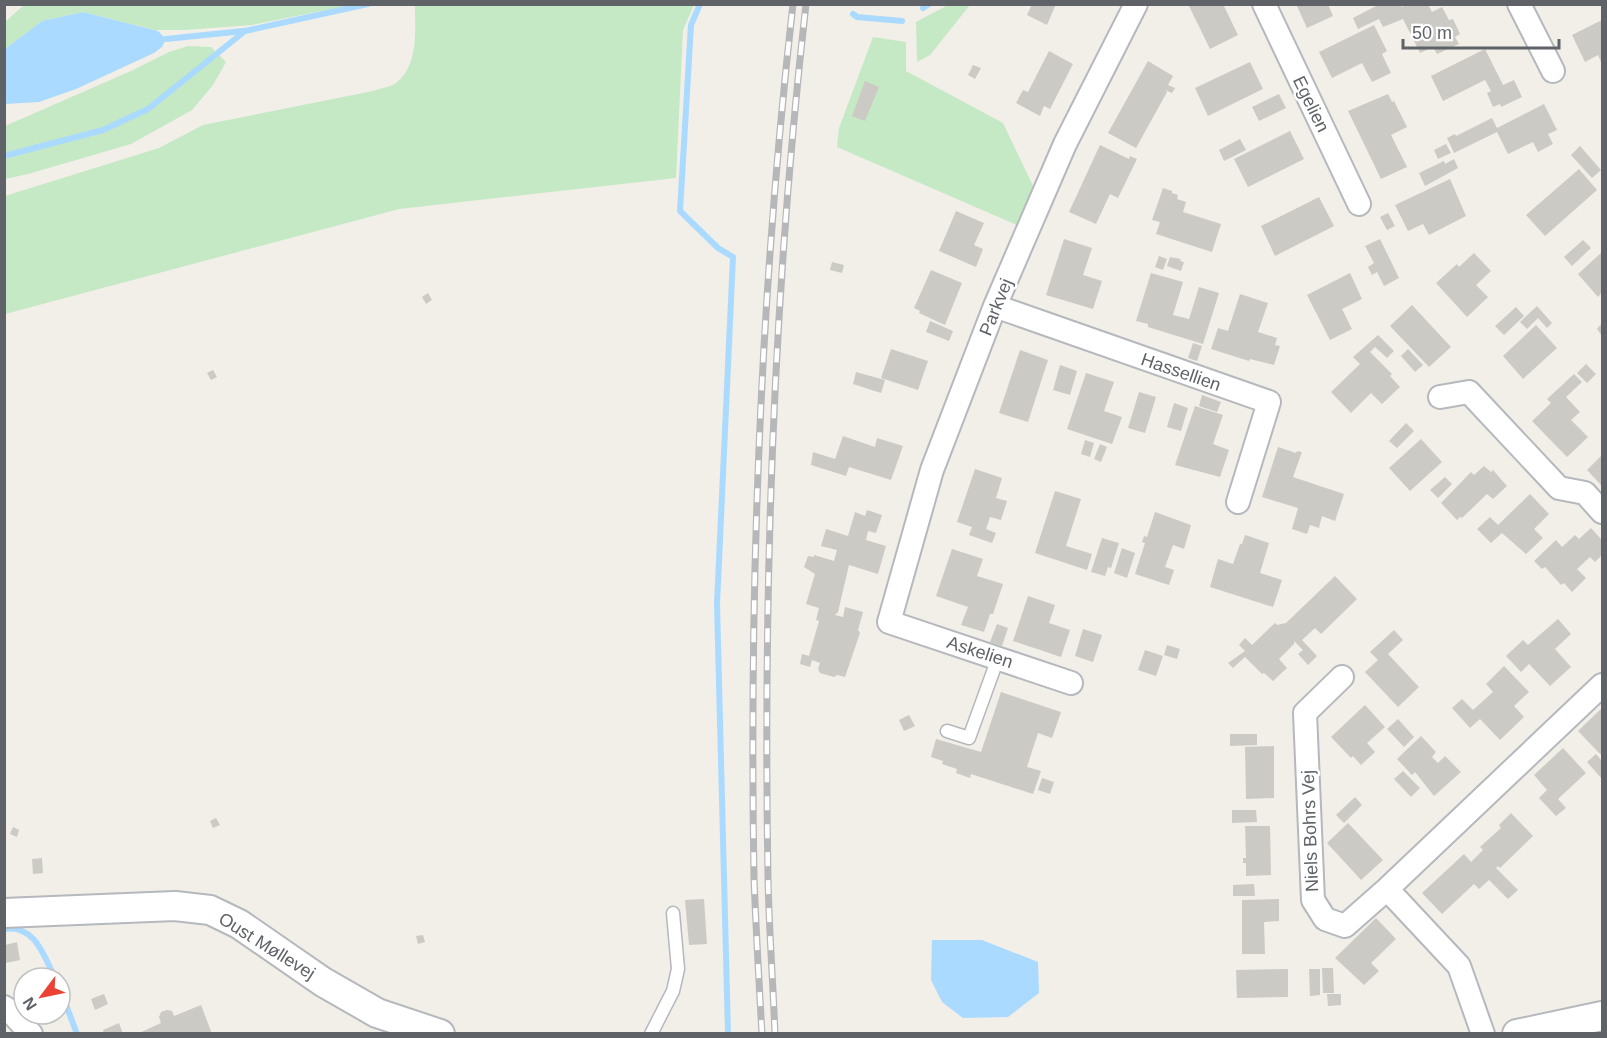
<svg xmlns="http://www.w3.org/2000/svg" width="1607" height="1038" font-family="Helvetica,sans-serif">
  <rect width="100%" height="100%" fill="#f1efe8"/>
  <path fill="#c5e8c5" d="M24,5H351L252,25L184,30H155L83,12L42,21L5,49V22Z
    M415,5H694L683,30L676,178L399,209L5,314V196L159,148L203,125L373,91C380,88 391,87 396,83C419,66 415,29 415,5Z
    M948,5H970L930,55L917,62L916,22Z
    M873,37L906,42V71L1003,123L1035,190L1019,226L837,147L839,128Z
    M188,46L211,47L226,62L213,85L192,110L131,144L28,174L5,179V126L131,71L169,52Z"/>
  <path fill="#aadaff" d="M83,12L158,31L166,39L162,47L154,53L76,89L39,102L5,104V49L42,21Z
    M932,940H982L1038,962L1039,993L1008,1017L963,1018L942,1002L931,980Z"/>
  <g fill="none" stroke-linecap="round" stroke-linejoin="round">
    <path stroke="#aadaff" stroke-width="6" d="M700,4L691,25L680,211L718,248L733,257L717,604L728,1034
      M923,8L929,4
      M853,14L857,17L902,21
      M166,39L243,31
      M4,156L103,130L148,109L245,31L368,4
      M4,929C35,924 44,956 55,978
      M60,989L77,1034"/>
  </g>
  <path fill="#cccac5" d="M1032,4H1056L1047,25L1027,15Z
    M1188,4H1223L1238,35L1210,49Z
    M1296,4H1328L1333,16L1307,28Z
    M1380,4H1400L1402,7L1407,4H1428L1432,12L1442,7L1449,20L1453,19L1460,34L1455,37L1459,44L1437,54L1433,47L1420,53L1403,19L1383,27L1379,19L1358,29L1353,18Z
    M1602,20V64L1598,55L1585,62L1572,35Z
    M1374,25L1387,51L1382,54L1391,73L1372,82L1362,63L1332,78L1319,52Z
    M1485,49L1503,85L1514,80L1522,97L1501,107L1500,104L1493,107L1487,93L1491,91L1485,80L1443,101L1431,76Z
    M1049,51L1073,64L1050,109L1044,106L1040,116L1016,103L1023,90L1028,92Z
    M1148,61L1173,76L1168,85L1175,88L1172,93L1165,90L1167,92L1136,148L1108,133Z
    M1250,62L1263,89L1208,116L1195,88Z
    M973,65L981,68L975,79L968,75Z
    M865,81L879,87L865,121L852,116Z
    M1279,94L1286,108L1259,121L1252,107Z
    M1388,94L1392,102L1394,101L1407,127L1391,135L1407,167L1381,179L1348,111Z
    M1544,104L1557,130L1548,134L1553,144L1538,152L1533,142L1508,154L1497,132L1454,153L1447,138L1455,134L1456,136L1492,118L1497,128Z
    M1290,131L1304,159L1248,187L1234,159Z
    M1240,139L1246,150L1224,161L1219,150Z
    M1446,144L1451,153L1438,159L1434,150Z
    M1100,145L1129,159L1130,156L1137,159L1118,198L1110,194L1096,224L1069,212Z
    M1580,146L1601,170L1592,178L1571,155Z
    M1454,159L1458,168L1425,186L1419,173L1444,161L1445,164Z
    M1579,169L1597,190L1545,236L1526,215Z
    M1450,179L1466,216L1429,235L1423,224L1408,231L1395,205Z
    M1163,188L1172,191V193L1178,195L1177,199L1186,202L1183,212L1221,224L1212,252L1156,234L1160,222L1152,220Z
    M1319,197L1334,226L1275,256L1261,226Z
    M956,211L984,223L974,245L983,249L976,267L939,251Z
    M1388,213L1395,226L1387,230L1380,217Z
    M1064,239L1092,248L1083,275L1102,281L1093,309L1046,295Z
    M1380,239L1399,278L1384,286L1377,272L1372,275L1368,267L1374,263L1365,246Z
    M1583,240L1591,248L1572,266L1564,257Z
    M1602,252V292L1598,297L1578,274Z
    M1474,253L1491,271L1476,285L1488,297L1467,317L1436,283L1457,264L1459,267Z
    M1159,256L1167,259L1163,270L1155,267Z
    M1170,257L1181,259L1180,261L1184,262L1181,271L1167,266Z
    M832,262L844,265L842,273L830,270Z
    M931,270L962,283L945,325L919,313L920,311L914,308Z
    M1151,273L1183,282L1173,315L1189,319L1199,287L1219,293L1203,344L1148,327V324L1136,321Z
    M1350,273L1362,299L1342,309L1352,329L1330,340L1307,295Z
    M428,293L432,300L426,304L422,297Z
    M1240,294L1268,303L1258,332L1277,338L1275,345L1280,346L1274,365L1250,359L1249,361L1211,349L1218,328L1228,331Z
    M1412,305L1451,347L1429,367L1390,326Z
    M1537,306L1552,323L1547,328L1538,318L1527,329L1520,322Z
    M1516,307L1524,316L1504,335L1495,326Z
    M930,321L953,331L949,341L926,332Z
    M1602,323V336L1597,329Z
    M1536,325L1557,348L1523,379L1503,356Z
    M1378,335L1394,351L1387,358L1375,347L1370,352L1392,374L1390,376L1400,387L1382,404L1371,393L1351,413L1331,392L1360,364L1353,357Z
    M1193,343L1202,346L1197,361L1188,358Z
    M891,349L928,361L918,390L881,378Z
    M1408,349L1423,365L1415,372L1401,356Z
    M1020,350L1048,360L1028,422L999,413Z
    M1586,364L1596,374L1587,383L1577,373Z
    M1060,365L1077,371L1070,395L1053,390Z
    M213,370L217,377L211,380L207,373Z
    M856,372L885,380L881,393L853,384Z
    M1086,373L1114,382L1104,411L1122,417L1112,444L1067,429Z
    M1574,374L1582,382L1566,397L1580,412L1571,420L1588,437L1567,457L1532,421L1551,403L1547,399Z
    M1139,392L1156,397L1145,433L1128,428Z
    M1202,395L1221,402L1217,412L1199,406Z
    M1174,403L1188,408L1181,431L1167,427Z
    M1195,406L1223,415L1213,444L1229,450L1220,477L1175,465Z
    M1406,423L1414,431L1397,448L1389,441Z
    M843,436L875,447L877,438L903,446L891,480L849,467L846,476L811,465L813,452L835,459Z
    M1421,439L1442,462L1410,491L1389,468Z
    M1085,440L1094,443L1090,457L1081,454Z
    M1100,444L1107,447L1101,462L1094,459Z
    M1278,447L1296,453L1297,451L1302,452L1293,477L1344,494L1335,521L1322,516L1319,528L1310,525L1307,534L1292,529L1298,508L1262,497Z
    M1602,455V486L1587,470Z
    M1484,466L1491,472L1493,470L1507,486L1493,499L1487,494L1462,518L1460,517L1457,520L1441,503L1471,472L1474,475Z
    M975,469L1002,478L996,498L1007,501L1001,520L990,517L986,529L996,533L992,543L969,535L972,527L957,522Z
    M1445,477L1452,484L1438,498L1430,490Z
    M1055,491L1081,499L1066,546L1092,554L1087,570L1035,553Z
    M1530,494L1549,514L1534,529L1543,538L1526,554L1502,533L1491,543L1477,529L1490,517L1498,525Z
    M867,510L882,515L876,533L868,531L866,540L886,546L878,574L849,565L838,612L835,615L843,617L845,607L863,612L858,630L860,633L845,677L837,675L834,677L820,673L818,669L820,663L812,660L810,667L800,664L802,654L809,656L819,621L816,620L819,608L806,604L815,574L804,567L808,556L814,557V555L834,561L837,550L821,546L826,529L848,536L855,512L865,516Z
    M1155,512L1191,525L1184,549L1173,545L1165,567L1174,570L1169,585L1135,574L1145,543L1142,542L1144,536L1147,537Z
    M1591,528L1602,540V555L1595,562L1590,557L1577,569L1586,578L1572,592L1564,583L1561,585L1545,567L1542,569L1534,561L1556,540L1562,547L1575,535L1579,539Z
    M1245,535L1269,543L1260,573L1282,580L1273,607L1210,587L1218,559L1233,564L1240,544H1242Z
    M1102,538L1119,543L1111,568L1108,567L1105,576L1091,572Z
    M1122,548L1135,553L1127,578L1114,573Z
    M952,549L983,559L977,576L1003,584L993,614H990L984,632L961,625L968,607L936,596Z
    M1335,576L1357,599L1321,634L1315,628L1302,640L1317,656L1308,665L1298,654L1303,650L1294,641V644L1279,659L1287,668L1273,681L1264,673L1262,674L1245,657L1233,668L1228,663L1245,651L1239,645L1245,638L1252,645L1275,623L1277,625L1286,623Z
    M1028,596L1055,605L1049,623L1070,630L1061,657L1013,641Z
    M1558,619L1571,634L1555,649L1571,667L1550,686L1529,664L1521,672L1506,656L1523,640L1528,645Z
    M997,624L1008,628L1002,646L990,642Z
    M1083,629L1102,635L1093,662L1075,656Z
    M1394,630L1403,640L1388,654L1419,687L1398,707L1365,672L1378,660L1370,652Z
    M1167,645L1180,649L1177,659L1164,655Z
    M1145,650L1163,656L1156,676L1138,670Z
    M1504,666L1529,692L1514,706L1524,717L1500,740L1480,719L1470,728L1452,708L1462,699L1473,710L1493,692L1486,684Z
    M1001,692L1061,712L1052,738L1038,733L1027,767L1041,771L1033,794L971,774L970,778L956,773L957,769L942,764L943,761L931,757L936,739L981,752Z
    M1365,705L1385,727L1367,743L1375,752L1361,765L1353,756L1351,758L1331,737Z
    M1602,708V756L1578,731Z
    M909,715L915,726L904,731L899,720Z
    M1398,719L1414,737L1404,747L1387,729Z
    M1230,734H1257V745L1230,746Z
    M1421,736L1436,752L1432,757L1438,763L1445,756L1461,772L1434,796L1415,772L1412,775L1397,759Z
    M1274,746V798L1246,799L1245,747Z
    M1563,748L1586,773L1558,799L1566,808L1556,816L1539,798L1547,790L1534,775Z
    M1596,754L1602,761V779L1587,762Z
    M1403,771L1420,788L1411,797L1394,779Z
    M1042,778L1054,782L1050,794L1038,790Z
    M1355,797L1362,805L1344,823L1336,815Z
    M1232,810H1256L1257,822L1232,823Z
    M1511,813L1533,836L1500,868L1498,866L1496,868L1518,890L1508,899L1489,880L1479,889L1474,884L1442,914L1422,893L1464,854L1471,862L1483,850L1480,847L1501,828L1499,825Z
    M216,818L220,825L213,828L210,821Z
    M1348,823L1383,860L1361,880L1327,843Z
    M1245,826H1270L1271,875L1246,876V863H1243V858H1246Z
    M13,827L19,830L17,837L10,834Z
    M42,858L43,873L33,874L32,859Z
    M1254,884L1255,896H1233V885Z
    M704,899L707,944L689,945L685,900Z
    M1279,899V921L1264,922L1265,954H1242V900Z
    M1376,918L1396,939L1371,963L1379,971L1364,985L1335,958Z
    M423,935L425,942L418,944L416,936Z
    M17,942L20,960L6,963L5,945Z
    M1322,968H1333L1334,993H1323Z
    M1288,969V997L1237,998L1236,970Z
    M1309,969H1320V995L1310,996Z
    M104,994L108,1004L95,1010L91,999Z
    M1327,994H1341V1005L1328,1006Z
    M201,1005L212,1034H137L161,1023L159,1017L161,1012L167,1010L172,1011L174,1016Z
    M119,1023L123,1034H104L103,1030Z"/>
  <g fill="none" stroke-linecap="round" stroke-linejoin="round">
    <defs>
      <path id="service" d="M947,731L969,738L998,658
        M651,1034L673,991L678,969L673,913"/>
      <path id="minor" d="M1264,4L1359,204
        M1519,4L1553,71
        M995,306L1269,402L1238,502
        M1440,397L1469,392L1559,488L1585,493L1602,512
        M1342,677L1305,713L1313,900L1325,919L1345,926L1387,889L1602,685
        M1071,683L889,622L932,470L995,306L1065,144L1136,4
        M1387,889L1459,966L1483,1034
        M4,1007L11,1012L31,1034"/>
      <path id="tertiary" d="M4,913L175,906L210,910L239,924L323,982L377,1013L440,1034
        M1517,1034L1602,1016"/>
    </defs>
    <use href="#service" stroke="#b5b8bc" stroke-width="15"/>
    <use href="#minor" stroke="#b5b8bc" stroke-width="26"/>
    <use href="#tertiary" stroke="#b5b8bc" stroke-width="32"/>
    <use href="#service" stroke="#fff" stroke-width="12"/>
    <use href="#minor" stroke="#fff" stroke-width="22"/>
    <use href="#tertiary" stroke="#fff" stroke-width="28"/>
    <defs>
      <path id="rail" d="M762,1034C759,982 756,930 754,878C749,586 760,295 793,4
        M775,1034C773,982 769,930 768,878C763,586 773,295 806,4"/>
    </defs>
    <use href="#rail" stroke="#b6b7b8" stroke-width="7"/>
    <use href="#rail" stroke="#fff" stroke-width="4.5" stroke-dasharray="14" stroke-linecap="butt"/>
  </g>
  <g text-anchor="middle" stroke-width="5" stroke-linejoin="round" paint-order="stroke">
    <g font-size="18" fill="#5f6368" stroke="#fff">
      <text transform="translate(1311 104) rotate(64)" y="6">Egelien</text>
      <text transform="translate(996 307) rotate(-68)" y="6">Parkvej</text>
      <text transform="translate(1181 372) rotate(19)" y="6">Hassellien</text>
      <text transform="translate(980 652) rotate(18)" y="6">Askelien</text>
      <text transform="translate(1310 831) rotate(-92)" y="6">Niels Bohrs Vej</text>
      <text transform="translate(267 946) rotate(32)" y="6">Oust Møllevej</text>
    </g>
  </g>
  <rect width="1607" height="1038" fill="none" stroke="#5f6368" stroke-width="12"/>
  <g transform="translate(42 996) rotate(238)"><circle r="28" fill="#ffffff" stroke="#bfc1c3" stroke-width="1.5"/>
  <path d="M0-4.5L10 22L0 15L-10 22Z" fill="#ea4335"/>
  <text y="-9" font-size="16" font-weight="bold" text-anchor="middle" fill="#5f6368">N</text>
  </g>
  <path d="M1403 39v9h156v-9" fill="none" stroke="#5f6368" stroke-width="3"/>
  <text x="1412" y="39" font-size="18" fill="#5f6368" stroke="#ffffff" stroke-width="4.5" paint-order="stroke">50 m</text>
</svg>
